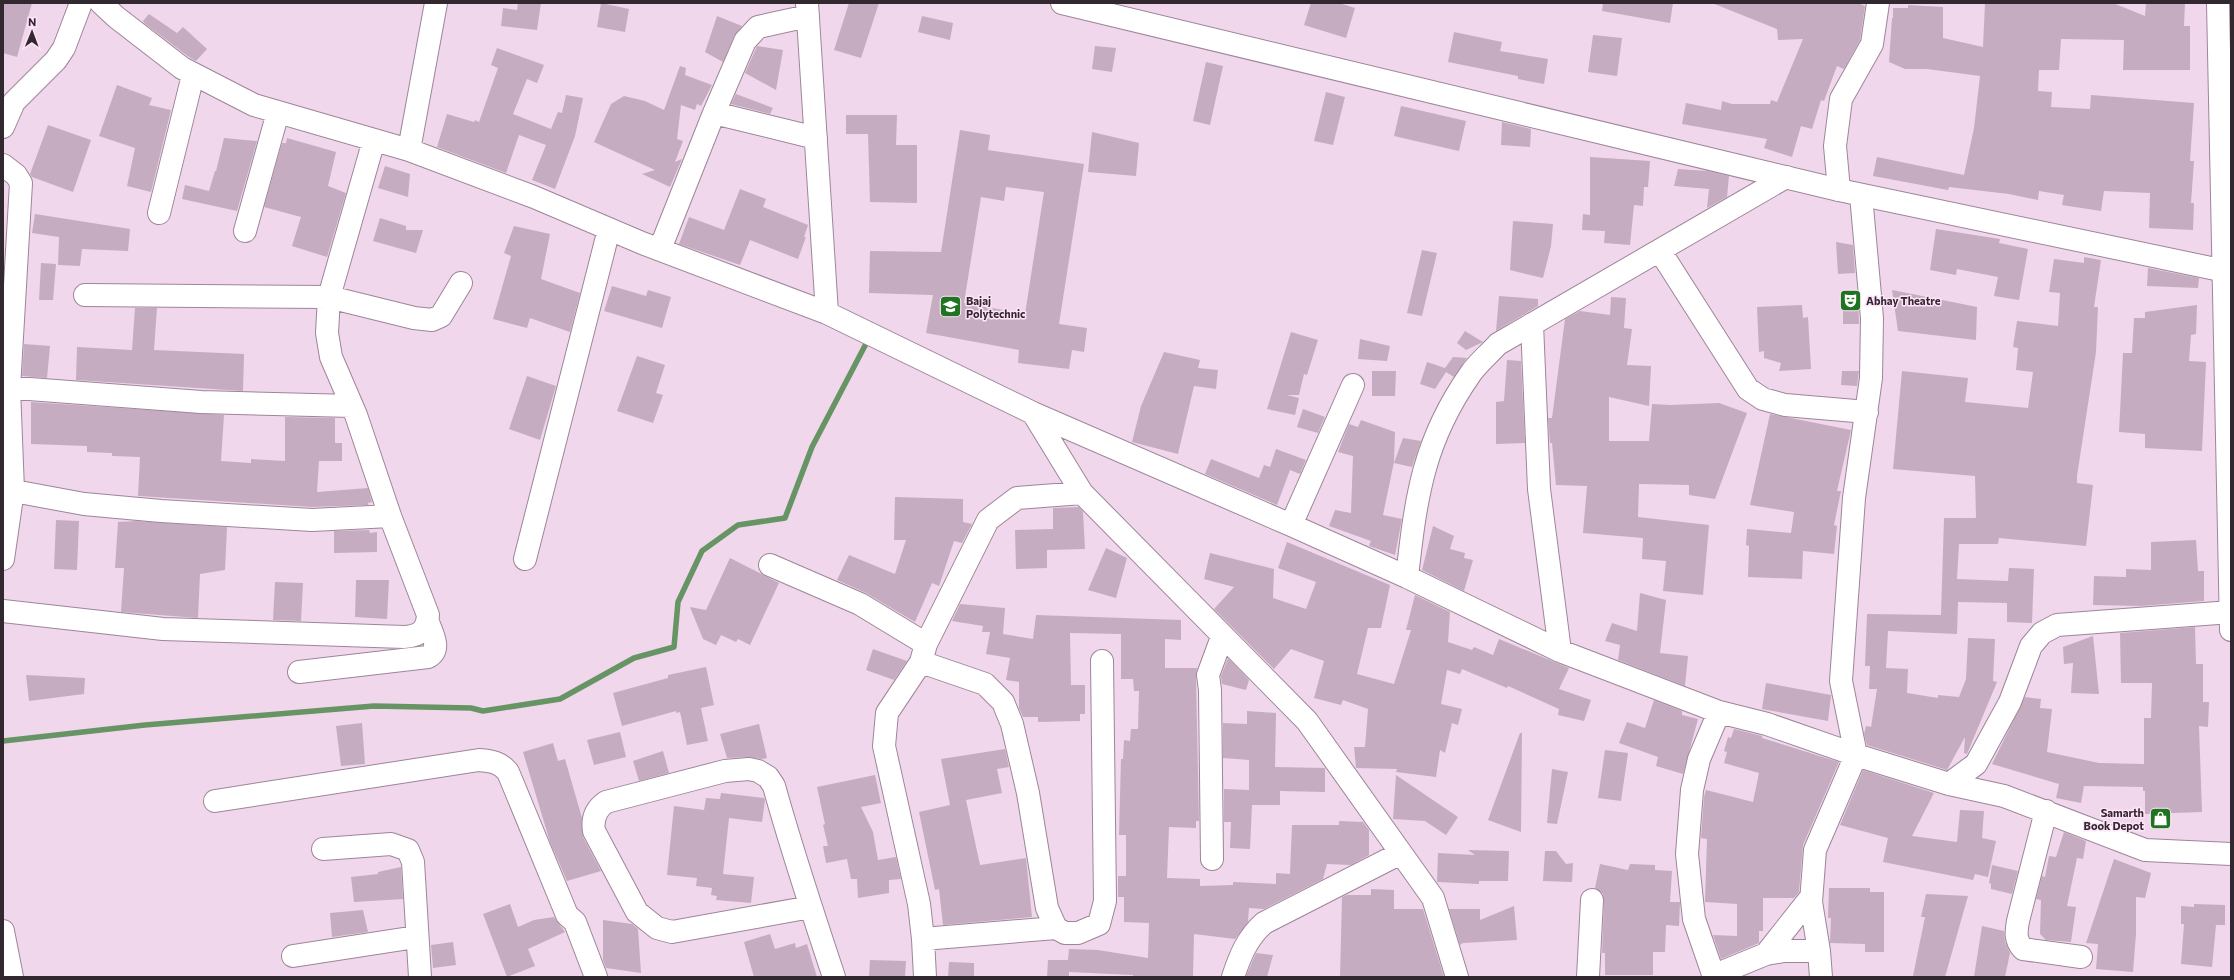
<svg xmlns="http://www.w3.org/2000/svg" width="2234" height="980" font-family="Commissioner,sans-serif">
  <rect width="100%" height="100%" fill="#f1d7ec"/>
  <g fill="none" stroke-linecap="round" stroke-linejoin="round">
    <path stroke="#679464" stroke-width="5.5" d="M3,741L145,725L374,706L471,708L483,711L560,699L634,658L674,647L678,602L702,551L738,525L785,518L812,447L869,338"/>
  </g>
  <path fill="#c6acc1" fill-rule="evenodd" d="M3,3H32L17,57L3,53Z
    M518,3H541L537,30L501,26L503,8L517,10Z
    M601,3L629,9L625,32L597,27Z
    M849,3H879L861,58L834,50Z
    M1311,3H1339L1355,8L1346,38L1304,25Z
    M1603,3H1673L1670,23L1602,11Z
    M1712,3H1858L1865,6L1860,40L1844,69L1837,66L1824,101L1821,100L1812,129L1801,126L1792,157L1764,148L1767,139L1682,124L1686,103L1721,110L1722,101L1732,104H1770L1771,100L1777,102L1803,39L1778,40L1777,29Z
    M1985,3H2113L2145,16L2146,3H2185L2184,26H2190V70H2123L2124,40L2061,39L2059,70H2039L2038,91L2052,92L2051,107L2090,109L2091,95L2194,103L2190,161H2194L2191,203H2194L2193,230L2149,228L2150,193L2104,191L2101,211L2062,205L2064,195L2039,191L2038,200L2009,194L1949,187L1948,190L1873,176L1877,157L1964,175L1974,128L1980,76L1927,69H1905L1889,62L1892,18H1893V8H1908V5L1943,7V38L1983,47Z
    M149,14L177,33L183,27L207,49L196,61L189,57L144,23L143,21Z
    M717,16L742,26L734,36L723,62L705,52Z
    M922,16L953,23L950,40L918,32Z
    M1454,32L1502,42L1500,51L1548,59L1544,84L1518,79V76L1448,62Z
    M1593,35L1622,38L1617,76L1588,72Z
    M757,46L783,50L776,90L745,73Z
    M1095,46L1116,48L1112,72L1092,69Z
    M497,48L544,65L537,83L527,79L513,114L551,129L558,112L562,113L566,95L583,98L575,136L555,189L532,180L546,145L519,135L506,173L437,147L447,114L474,122L475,120L479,122L498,68L491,65Z
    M1206,62L1223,66L1210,125L1193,121Z
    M680,66L686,68L685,75L712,85L701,106L697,104L695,110L681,105L677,139L683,141L675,162L682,159L670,187L642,174L655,170L594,142L611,104L624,96L645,101L664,110Z
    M117,85L152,98L149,105L171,110L151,192L127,186L135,148L99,136Z
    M1326,92L1345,97L1333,145L1314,141Z
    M736,94L773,108L770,114L731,104Z
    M1401,106L1466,121L1459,151L1394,136Z
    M846,115H897L896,145H917V203L870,202L868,134H846Z
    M1502,122L1531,129L1530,147L1501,145Z
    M48,125L91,140L73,192L32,177L30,174Z
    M960,130L990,135L988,150L1084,164L1059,324L1087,328L1084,352L1072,350L1069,369L1018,363L1019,350L926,333L933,295L869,293L870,251L941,252ZM1006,187L1044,192L1025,314L964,303L981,197L1004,201Z
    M1092,132L1139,143L1136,176L1088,172Z
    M224,138L257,141L237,211L182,199L185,185L209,191L215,171H216Z
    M287,138L336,152L328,186L346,193L327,257L292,246L301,217L264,207L282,143H286Z
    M1590,157L1650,161L1648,187H1644L1643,206L1634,205L1630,245L1604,243L1605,231L1582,230L1583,214L1590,215Z
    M385,166L410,174L408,197L378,188Z
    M1678,169L1708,171L1729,176L1727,197L1707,208L1709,189L1674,186Z
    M740,189L766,199L763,207L808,225L804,237H806L798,259L750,240L740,265L679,244L689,217L724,230Z
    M35,214L130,229L128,251L82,249L80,266L58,265L59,237L32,233Z
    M380,218L406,226V230H423L416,253L373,241Z
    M1513,221L1553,224L1551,246L1543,278L1510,270Z
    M514,226L550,234L541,279L580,293L570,332L530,318L527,328L493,319L511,256L504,253Z
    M1936,229L2000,239L1999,243L2028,249L2019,300L1994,296L1998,277L1957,269L1956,275L1930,270Z
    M1836,242L1853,245L1855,273L1838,274Z
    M1422,250L1437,253L1422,316L1407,313Z
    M2084,257L2101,260L2094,307H2098L2096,352L2077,476V483L2093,485L2086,546L1999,538L1998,544H1959L1957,579L2008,581L2009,568L2034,569L2032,623L2007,622V603L1958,602L1957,634L1888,631L1886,668L1908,669L1907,693L1938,698V695L1959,697L1966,679L1968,638L1995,639L1993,681L1997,682L1967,754L1964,753L1965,737L1947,770L1867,745L1864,734L1866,726L1871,727L1877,689H1869L1870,666H1865L1867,614L1941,615L1944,518H1976L1975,476L1893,469L1902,371L1968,378L1965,402L2028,408L2033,372L2016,370L2018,348L2013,347L2017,321L2058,326L2060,293L2049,292L2054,259L2084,263Z
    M41,263L56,264L53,300H39Z
    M2148,268L2199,278L2198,288L2147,286Z
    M612,286L646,296L648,290L671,297L662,328L604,311Z
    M1892,290L1977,307L1976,340L1898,331Z
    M1843,294L1858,297L1859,324H1843Z
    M1499,296L1538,299V306L1496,331Z
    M1611,297L1626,298L1624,328L1632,329L1627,365L1651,366L1649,406L1609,397V441H1649L1652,404L1671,405L1719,403L1747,413L1715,499L1689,495V485L1639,484L1638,517L1709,525L1703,595L1663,591L1666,561L1642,559L1643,538L1583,533L1587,486L1556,485L1552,443H1550L1548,418H1552L1565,319L1580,311L1610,315Z
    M1802,305L1803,318L1808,317L1811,369L1779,371L1781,363L1764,358V351L1759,352L1757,307Z
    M2197,305L2196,334L2191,335L2189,361L2206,362L2202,451L2145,448V434L2119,432L2123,353H2132L2134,318H2145V312Z
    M135,308H157L154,350L244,354L243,391L76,380L77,347L132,350Z
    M1465,331L1483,342L1466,350L1457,343Z
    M1291,332L1318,340L1307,375L1304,374L1299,395H1287L1299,398L1295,415L1267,409Z
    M1360,339L1390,346L1387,361L1358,359Z
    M24,344L50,346L47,378L22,376Z
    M1164,352L1200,360L1198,368L1218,370L1216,389L1194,386L1178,454L1132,442L1141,406Z
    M637,356L665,365L656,393L663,395L653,423L617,411Z
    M1453,357L1467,358L1454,377L1446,372L1435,389L1420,384L1427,362L1445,368Z
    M1507,360L1521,361L1525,443L1496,444V402L1504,401Z
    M1372,371H1396L1395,396H1372Z
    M1842,371H1859L1857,386L1841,385Z
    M527,376L556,386L540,440L509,429Z
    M31,402L224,415L221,461L251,463V459L285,461V417L335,418V443H342V461H319L317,492L368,488L372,502L368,503V505L312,507L138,496L140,457L112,456V453L87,452V446L31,444Z
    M1303,409L1325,417L1318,433L1297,427Z
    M1770,414L1851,430L1837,491H1841L1834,525L1837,526L1834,554L1803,551L1802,579L1748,577L1749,546L1746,545L1747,529L1791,533L1794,512L1750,505Z
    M1361,420L1395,432L1394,462L1383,515L1402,519L1395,555L1369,546L1371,541L1329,526L1335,510L1351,513L1353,456L1338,452L1349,424L1358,427Z
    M1403,438L1421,441L1412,467L1394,463Z
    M1276,449L1306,460L1300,474L1290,470L1277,505L1205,474L1211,459L1259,478L1264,465L1270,467Z
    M895,497L963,499V522L972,524L962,543L954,541L939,586L932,583L915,622L866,593L837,580L849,555L895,574L906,540H894Z
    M1079,507L1083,512L1085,549L1047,550V568L1016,569L1015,530L1053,529V508Z
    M56,520L79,521L77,570L54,569Z
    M136,521L227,527L225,570L200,574L198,618L121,612L124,568H115L118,522Z
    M1433,526L1454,536L1450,549L1465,553L1464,558L1473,560L1464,591L1422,570Z
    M369,530L370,533L377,532V552L334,553V531Z
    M2196,540L2198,571H2204V601L2141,606L2093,605L2094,576L2126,577V569L2151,570V542Z
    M1287,542L1390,585L1381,628H1368L1357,674L1394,684L1411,630H1406L1415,595L1450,612L1448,642L1472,650L1474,647L1493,655L1499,639L1569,668L1559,689L1591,700L1584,721L1558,715L1559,709L1508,686L1507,688L1462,669L1460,674L1447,670L1441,704L1462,709L1458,725L1452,723L1445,753L1440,750L1436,777L1396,772L1397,769L1356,768L1354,747H1365L1368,709L1343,700L1341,705L1314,698L1324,661L1291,649L1274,669L1214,609L1234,587L1204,579L1210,553L1274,569L1273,598L1306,609L1316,582L1278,568Z
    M1106,548L1127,558L1116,598L1088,590Z
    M730,558L779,583L750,645L738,639L736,642L721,635L716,645L703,639L690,607L706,610Z
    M356,580H389L387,619L355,617Z
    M275,582L303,583L301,621L273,620Z
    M1640,593L1666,600L1660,653L1688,656L1685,686L1618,660L1620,645L1605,641L1612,623L1637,631Z
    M960,604L1005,608L1003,634L1033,639L1036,615L1181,620V640L1165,639V668H1197L1196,677L1199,821H1196V828L1169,827L1167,878L1200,879V886L1233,885V882L1276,884V873L1290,874L1292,825H1339V821L1363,822L1369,830V855L1351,865L1327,864L1323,879L1264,909L1249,908L1248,922L1235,939L1194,934L1193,977H1133V975L1069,972V977H1047L1048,960H1068L1069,949L1098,950L1148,958L1149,923L1124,922V897H1118V876H1126V835H1119L1121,759H1123L1124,740L1130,741L1131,729H1138L1139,691H1134L1133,679H1121V634L1070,633L1071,685H1085V714H1080V721L1038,722V717H1023L1019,708V682L1006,680L1010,658L986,654L990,632H982L983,626L952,621Z
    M2195,627L2196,664H2203V702H2209L2208,727L2199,726L2202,812L2145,814V791H2143V787L2084,786L2081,803L2056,798L2059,784L1992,764L2025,697L2041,699L2040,708L2052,709L2047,752L2099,763L2144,764V718H2151L2152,683H2121L2120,633Z
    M2093,636L2099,694L2071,693L2073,663L2064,664L2063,647Z
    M873,649L907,661L894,680L866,670Z
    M1228,658L1249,680L1246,690L1222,684L1221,676Z
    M706,667L714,705L701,708L708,741L687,745L680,712L676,713V711L622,726L613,693L668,678V675Z
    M26,675L85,678L84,694L29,701Z
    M1766,683L1831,695L1828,721L1762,709Z
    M1654,700L1682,711V715L1698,719L1683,774L1656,766L1658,757L1619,743L1627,722L1645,728Z
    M1247,711L1276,713L1275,767L1325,768V792L1280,791V805H1252L1250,849L1230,848L1231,822H1224V789L1249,790V760L1223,758V723L1247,724Z
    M362,723L365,764L341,766L336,726Z
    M759,724L767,758L762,759L748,757L727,758L720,734Z
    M1734,729L1762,736V738L1839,762L1803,845L1799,892L1794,898H1763V931H1759V943L1721,959L1713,935L1737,936V904L1705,902L1707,839L1701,838L1704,797L1706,790L1753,802L1759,773L1724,763L1727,752L1724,751L1728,737L1731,738Z
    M620,732L626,757L594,765L587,740Z
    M1520,733H1522L1521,832L1488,820Z
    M553,743L558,761L565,759L582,818L583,837L601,871L567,881L550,842L523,752Z
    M1005,749L1009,767L997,769L1002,793L966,800L980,865L1026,858L1032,917L943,925L939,889L935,890L919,812L950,805L941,759Z
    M1605,750L1628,753L1621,801L1598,798Z
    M663,751L669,773L639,781L633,761Z
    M1552,769L1568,772L1557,824L1547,823Z
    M1863,770L1934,793L1912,836L1957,842L1960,810L1984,811L1982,838L1996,841L1988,877L1975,874L1973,880L1883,862L1888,838L1840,825Z
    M875,775L881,803L861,807L873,832L878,860L896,857L901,879L889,880V893L858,898L857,879H851L847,859L826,863L823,846H828L823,825L825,824L817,787Z
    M1396,775L1458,817L1446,835L1425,821L1393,819Z
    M721,793L764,798L765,800L762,822L729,818L723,874L754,877L751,903L716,900L717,896L711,895L712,888L696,886L697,878L667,875L674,806L704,810L706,798L720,799Z
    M2064,832L2086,841L2083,859L2077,858L2067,906L2076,907L2071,942L2046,940L2040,934L2041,900L2036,899L2042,876L2045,877L2049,856L2056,857Z
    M1468,850L1509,851L1508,881H1479V884L1437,882L1438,853L1475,855Z
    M1545,851H1556L1566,864L1573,863L1572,882L1543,881Z
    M2114,859L2151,873L2145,898L2136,897V934L2133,972L2096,969L2098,944L2086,943Z
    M1600,864L1628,870L1630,864L1655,865V870L1672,871L1670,902H1680L1679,926L1666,925L1665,952H1653V975H1605V953H1602L1604,900L1603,894L1595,888Z
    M1992,865L2018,871L2012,894L1991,889V884L1989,883Z
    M401,867L403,899L354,902L351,877L378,874V872Z
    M1829,888H1870V892H1884V952H1865V944L1830,943L1831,918H1828Z
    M1371,889L1394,890V909H1423L1444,977H1340L1342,897L1347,895H1371Z
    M1926,894L1968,896L1945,977L1913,976L1925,917H1921Z
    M510,904L518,927L534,920L554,917L565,932L528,949L535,966L507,977L483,914Z
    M2194,904L2225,905V925H2216L2212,967L2181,964L2184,924H2181V906L2194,907Z
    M1514,906L1517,940L1463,943L1460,945L1449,909H1480V920Z
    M363,910L368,932L332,937L330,913Z
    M603,920L632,924L638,929L641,973L606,968L603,960Z
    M1982,926L2004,931L2005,942L2010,953L2005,977H1974Z
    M770,934L775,949L795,943L796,948L807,944L817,977H754L744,942Z
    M453,942L456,965L433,968L431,945Z
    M1256,953L1273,955L1267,977L1246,976Z
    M870,960L906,961L905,977H869Z
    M949,962L974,963V977H948Z"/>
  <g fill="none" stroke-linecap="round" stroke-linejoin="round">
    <defs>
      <path id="minor" d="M101,3L116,17L182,68L254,105L409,150L534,197L642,243L827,313L1033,413L1291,525L1407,577L1560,651L1719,712L1767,724L1856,755L1949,784L2004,796L2145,850L2231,854
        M807,3L827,313
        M714,113L816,138
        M3,127L14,102L56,60L64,48L81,3
        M409,150L436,3
        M3,165L16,175L21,183L9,388L13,490L3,559
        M1839,190L1835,146L1841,99L1872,44L1878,3
        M159,213L193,75
        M245,231L278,112
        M660,249L714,113L745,41L758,27L808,16
        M1660,251L1748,389L1763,399L1785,405L1867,412
        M85,295L329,297L414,318L432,320L441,316L461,283
        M1532,324L1539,489L1560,651
        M3,387L201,402L352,406
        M1033,413L1082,493L1307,721L1433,898L1457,977
        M3,489L84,504L161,511L312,520L390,516
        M1291,525L1353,385
        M525,559L609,229
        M770,565L860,604L926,644
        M1407,577C1416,497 1423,441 1471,373C1478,363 1489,354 1498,344L1786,177
        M3,611L163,629L404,637C419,636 427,631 428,615L390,516L356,415L331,357L327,333L329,297L374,140
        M921,662L985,684L1003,702L1012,724L1028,793L1047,908L1056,928L1065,933H1078L1099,924L1105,901L1102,661
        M299,672L428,657C442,649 432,634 428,622
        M1949,784L1976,764L2010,702L2031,646L2042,633L2057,625L2231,612
        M215,801L479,760C491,761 500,762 508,772L567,915L575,922L596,977
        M2046,811L2018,921C2016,933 2015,940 2023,949L2081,957
        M323,849L391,844L408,850L413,862L420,977
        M1212,859L1210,690L1208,675L1222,637
        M811,907L672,932L657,928L637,912L594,831C592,819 596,809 606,802L725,771L749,769L758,771L768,777L774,786C792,851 813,914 834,977
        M3,931L12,977
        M923,939L1056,928
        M1766,954L1811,897
        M293,956L416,937
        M1715,975L1766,954L1784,951H1819
        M925,977L923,939L919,904L884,746L887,713L921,662L926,644L988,520L1017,498L1082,493
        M1233,977C1240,956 1247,938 1264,923L1401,853
        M1588,977L1592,900
        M1714,977L1694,919L1687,854L1692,790L1699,759L1719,712
        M1821,977L1819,951L1811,902L1815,850L1856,755L1841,681L1854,498L1871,378L1872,318L1861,195"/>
      <path id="major" d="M1062,3L1839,190L2225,271
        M2218,3L2231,630"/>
    </defs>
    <use href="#minor" stroke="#9e8599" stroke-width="24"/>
    <use href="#major" stroke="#9e8599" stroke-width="24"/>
    <use href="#minor" stroke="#fff" stroke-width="22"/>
    <use href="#major" stroke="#fff" stroke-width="22"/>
  </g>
  <defs>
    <symbol id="theatre-square" viewBox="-11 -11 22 22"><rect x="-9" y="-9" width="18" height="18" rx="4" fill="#1f741f" stroke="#ffe4f9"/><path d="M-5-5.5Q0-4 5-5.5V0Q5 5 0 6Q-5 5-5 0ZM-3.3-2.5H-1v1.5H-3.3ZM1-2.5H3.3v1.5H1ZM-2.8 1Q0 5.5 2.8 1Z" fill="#fff"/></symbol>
    <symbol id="school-square" viewBox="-11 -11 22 22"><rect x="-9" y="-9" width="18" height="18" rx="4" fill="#1f741f" stroke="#ffe4f9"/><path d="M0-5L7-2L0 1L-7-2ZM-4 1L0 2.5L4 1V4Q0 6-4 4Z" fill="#fff"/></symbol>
    <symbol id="shop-square" viewBox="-11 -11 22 22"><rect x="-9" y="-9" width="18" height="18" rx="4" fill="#1f741f" stroke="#ffe4f9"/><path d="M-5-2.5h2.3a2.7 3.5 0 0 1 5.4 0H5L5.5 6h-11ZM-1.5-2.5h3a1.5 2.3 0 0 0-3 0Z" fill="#fff"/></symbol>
  </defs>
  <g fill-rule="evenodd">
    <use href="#theatre-square" x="1838" y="288" width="25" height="25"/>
    <use href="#school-square" x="938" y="294" width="25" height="25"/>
    <use href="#shop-square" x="2148" y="806" width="25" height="25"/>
  </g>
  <g text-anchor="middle" stroke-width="3" stroke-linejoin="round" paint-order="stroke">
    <g font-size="11" font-weight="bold" fill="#322830" stroke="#ffe4f9" text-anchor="start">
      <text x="966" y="305">Bajaj<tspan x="966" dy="13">Polytechnic</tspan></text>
      <text x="1866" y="305">Abhay Theatre</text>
      <text x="2144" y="817" text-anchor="end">Samarth<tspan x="2144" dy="13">Book Depot</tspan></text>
    </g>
  </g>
  <rect width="2234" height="980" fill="none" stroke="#322830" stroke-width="8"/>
  <g transform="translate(32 32) rotate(1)" stroke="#ffe4f9" stroke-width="3" paint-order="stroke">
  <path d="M0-3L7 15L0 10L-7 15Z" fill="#322830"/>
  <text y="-6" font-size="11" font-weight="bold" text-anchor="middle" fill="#322830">N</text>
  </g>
</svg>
